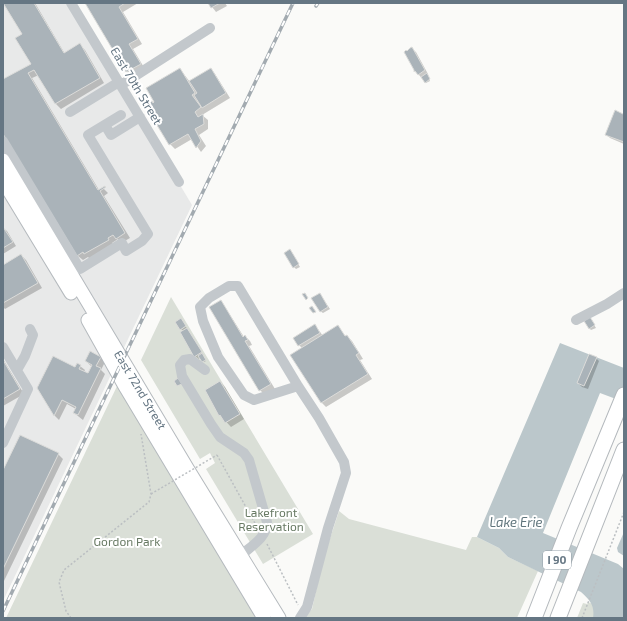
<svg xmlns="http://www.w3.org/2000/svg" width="627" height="621" font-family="'Exo 2',sans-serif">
  <rect width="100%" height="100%" fill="#fafaf8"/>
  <path fill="#e8e9e9" d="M3,3H71L192,205L3,601Z"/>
  <path fill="#dadfd7" d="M171,297L313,534L263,564L206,469L215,463L210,453L200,459L141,360Z
    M119,382L261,618H6Z
    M339,511L349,519L466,550L472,537H477L499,548L508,557L538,571L517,618H304L312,609L323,560Z
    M588,602L595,605L596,618H577L583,603L587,604Z"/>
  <path fill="#bbc7cb" d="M560,343L624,368V402L600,393L543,533L618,564L624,569V618H593C595,606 590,600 581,592L508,557L499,548L477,537Z
    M624,532V556L618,552L617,548Z"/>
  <path fill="#0003" d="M4,3H35L65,54L80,45L85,50L104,83L61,109L56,104L39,75L32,78L99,190L103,188L108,193L104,196L130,238L121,243L118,239L112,243L113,245L90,259L88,257L83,260L78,256L3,132V81L33,64L23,34Z
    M86,3H138L123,12L142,44L133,49L145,69L132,77L127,72Z
    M209,3H225L227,6L216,12Z
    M412,49L416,52L428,74L427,75L430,81L426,83L419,75L406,52Z
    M180,69L190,82L211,69L215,74L230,98L202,115L208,120V129L199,135L206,146L201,152L192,139L175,149L170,144L153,104Z
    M624,115V144L610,138L606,134Z
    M3,228L7,231L16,246L3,254Z
    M292,253L300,267L296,269L294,267Z
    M21,255L26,260L42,288L5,309L3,307V266Z
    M320,294L330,309L323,313L320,311Z
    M221,302L225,307L244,337L245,336L250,341L252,345L249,346L275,389L265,395L260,390Z
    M590,318L596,328L591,330L589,328Z
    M183,322L204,356L203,357L206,361L204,362L201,358L199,359L195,356L183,331L181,329Z
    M315,325L323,336L338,327L346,337L347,336L352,341L363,359L360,360L372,379L326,407L322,403L302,348L299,345Z
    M100,357L105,362L101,370L105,374L83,420L74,413L76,409L67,404L59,420L55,416L38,388L80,366L85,370L84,372L89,374L92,367L86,361Z
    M596,358L599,361L588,389L582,387L578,383Z
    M3,359L24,394L3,406Z
    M220,382L225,387L244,419L231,427L218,413Z
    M21,436L58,454L63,459L3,583V472Z"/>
  <path fill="#aab3b9" stroke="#dcdcda" d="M3,3H34L64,53L80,43L100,78L55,104L34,70L28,73L98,190L105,186L106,187L100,191L125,233L116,239L113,235L108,238L109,240L84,254L83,252L77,256L3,134V79L31,64L15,38L22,34Z
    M85,3H125L119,7L138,39L129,44L141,64L126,72Z
    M208,3H220L211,8Z
    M412,47L425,70L418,75L415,71L414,72V70L404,52L406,50L407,51L410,48Z
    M180,68L195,93L192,95L201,107L195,112L198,117L203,114L204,124L195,129L201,141L196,148L188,134L169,145L146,107L148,105L147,104L152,101L153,103L154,102L146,88Z
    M211,68L226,93L202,108L194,95L197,93L189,81Z
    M427,73L430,79L425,83L421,77Z
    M615,110L623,114L624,112V142L605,135Z
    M3,227L13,242L3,248Z
    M290,249L299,264L293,268L284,253Z
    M21,254L38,283L3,303V265Z
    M305,293L308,298L306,300L302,294Z
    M320,293L328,307L320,312L311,298Z
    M221,300L243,337L245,335L248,340L245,341L271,384L259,391L209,307Z
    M312,306L316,312L313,313L309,308Z
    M590,317L595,325L589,329L584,321Z
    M181,318L186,326L180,330L175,322Z
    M315,324L320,333L298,346L293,338Z
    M338,325L345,336L347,335L359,353L356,355L368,374L321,403L290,355Z
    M187,328L202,352L194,357L180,332Z
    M90,351L101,357L96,366L101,368L78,415L73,413L76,407L62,400L54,416L37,388L53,356L75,367L77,363L81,365L79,369L88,373L92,365L85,361Z
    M202,353L206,360L202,362L198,356Z
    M589,354L597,357L584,386L577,383Z
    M3,360L20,389L3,399Z
    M178,378L182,384L177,386L174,381Z
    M220,381L240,414L225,423L220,415L219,416L205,390Z
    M20,435L59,453L3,569V470Z"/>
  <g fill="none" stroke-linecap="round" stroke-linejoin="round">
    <defs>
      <path id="major" d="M3,160L187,468L279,618
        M3,181L71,293
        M88,320L126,388L264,618"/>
      <path id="highway" d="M534,618L569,528L624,395
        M558,618L624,450"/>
    </defs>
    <use href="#major" stroke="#b5babe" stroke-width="15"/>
    <use href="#highway" stroke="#b4b9bd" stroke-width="17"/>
    <path stroke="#bbbfc2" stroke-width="1.5" stroke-dasharray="2 2" stroke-linecap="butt" d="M217,455L257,527
      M267,544L298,605
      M71,618L66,611L59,582L64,570L149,502L151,494L141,434
      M582,618L624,512"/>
    <path stroke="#c3c8cc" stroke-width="10" d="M71,3L179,182
      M121,85L210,28
      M70,112L119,82
      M105,125L111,135L140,117
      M3,141L80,269L122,243L126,251L142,241L148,234L88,135L121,115
      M576,320L607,304L624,293
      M3,347L28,389L3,443
      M17,370L25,356L33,335L30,329
      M205,370L190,359L184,360L180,365L182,376L211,424L220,437L244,453L249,460L267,522C267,538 251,546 240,556
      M298,386L254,400L244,395L218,357L203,321L200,307L209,298L229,286H238L298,386L319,418L344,462L346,473L328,528L307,607L300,618"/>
    <use href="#major" stroke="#fff" stroke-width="13"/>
    <use href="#highway" stroke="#fff" stroke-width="15"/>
    <defs>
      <path id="rail" d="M316,6L318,3
        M3,611L293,3"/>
    </defs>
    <use href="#rail" stroke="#a2aab0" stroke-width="3.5"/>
    <use href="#rail" stroke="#fff" stroke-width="2" stroke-dasharray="6" stroke-linecap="butt"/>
    <path stroke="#bbbfc2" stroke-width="1.5" stroke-dasharray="2 2" stroke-linecap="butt" d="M151,494L217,455"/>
  </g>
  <g text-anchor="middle" stroke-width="4" stroke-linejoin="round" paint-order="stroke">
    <rect fill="#fff" stroke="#939fa8" stroke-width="1" x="543" y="551" width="28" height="18" rx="3"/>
    <g font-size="11" font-weight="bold" fill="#657683">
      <text x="557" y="564">I 90</text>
    </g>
    <g font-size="12" fill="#657683" stroke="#fff">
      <text transform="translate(136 86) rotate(59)" y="4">East 70th Street</text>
      <text transform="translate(140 390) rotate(59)" y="4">East 72nd Street</text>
    </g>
    <g font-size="12" fill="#687a64" stroke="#fff">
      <text x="271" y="517">Lakefront<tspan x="271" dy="14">Reservation</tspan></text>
      <text x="127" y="546">Gordon Park</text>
    </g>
    <g font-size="13" font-style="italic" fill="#60757c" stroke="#fff">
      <text x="516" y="527">Lake Erie</text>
    </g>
  </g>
  <rect width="627" height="621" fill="none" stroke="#657683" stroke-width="8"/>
</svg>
